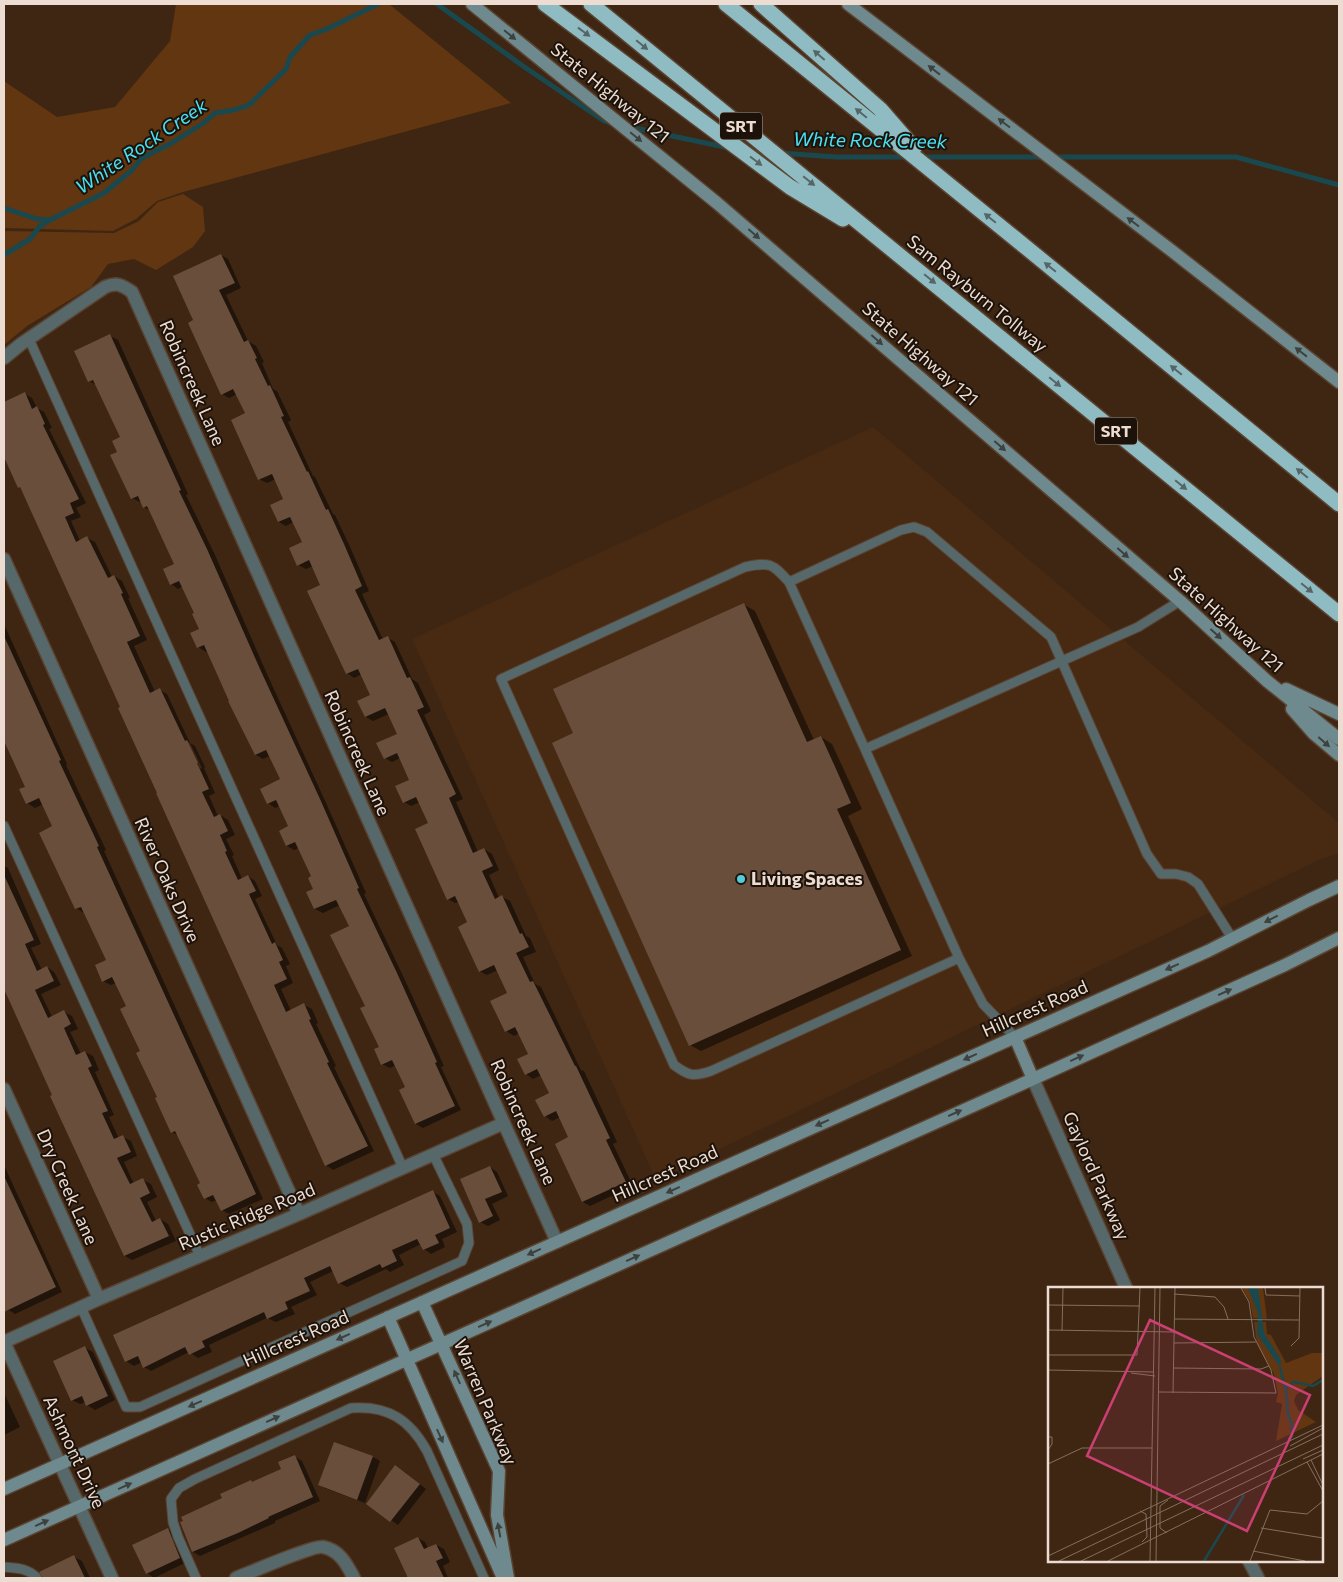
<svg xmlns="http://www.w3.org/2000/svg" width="1343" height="1582" font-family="Commissioner,sans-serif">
  <rect width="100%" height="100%" fill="#3e2613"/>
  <path fill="#482a12" d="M873,427L1339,823V853L1321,859L656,1180L412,639Z"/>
  <path fill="#613610" d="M176,4H389L511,103L183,192L157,201L136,219L113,231L4,228V81L57,117L115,107L170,41Z
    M183,194L203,207L205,231L193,247L156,270L134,259L108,264L91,287L27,326L4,345V231L114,233L139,221L158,202Z"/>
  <path fill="#0007" fill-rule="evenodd" d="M221,255L228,259L241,288L226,295L248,341L256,346L264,362L262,363L273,389L277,391L291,420L288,422L313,476L315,477L333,514L335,515L351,549L369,591L362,594L383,640L388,638L395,642L412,679L418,683L431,711L424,715L463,799L456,802L478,852L484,849L492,854L499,870L489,875L499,898L502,897L510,901L526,936L530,938L536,952L523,957L535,984L541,987L581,1070L584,1071L617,1142L613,1144L633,1186L590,1206L583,1202L570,1138L560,1117L552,1121L545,1116L550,1094L541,1075L533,1079L526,1074L529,1055L519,1033L514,1036L506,1031L508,994L498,970L487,975L479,971L469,923L459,902L455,903L448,899L429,823L420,802L411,806L404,802L411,780L400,758L392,762L385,758L398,734L389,714L373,721L366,717L372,696L362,674L354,678L347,673L322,586L313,566L306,569L298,565L304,542L293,522L286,526L279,522L285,499L276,479L267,483L259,479L247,414L237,394L229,398L222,394L195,321Z
    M110,336L118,340L188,494L186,495L215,555L267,674L327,805L366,893L364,894L404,978L444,1066L441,1067L461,1110L423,1128L416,1124L406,1088L396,1065L390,1068L382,1064L380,1048L367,1007L350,927L340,905L323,913L315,909L308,893L315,889L312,877L299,848L294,850L287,846L290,827L280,806L275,808L268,803L281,780L270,756L263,759L256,755L208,651L206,652L198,647L192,633L200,629L195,614L183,586L178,589L171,584L175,565L149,510L144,507L142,501L140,502L132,498L119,452L122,438L98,386L89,381Z
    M25,394L32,398L37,408L44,412L52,428L49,429L86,503L76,508L81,517L71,521L80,541L87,538L95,542L112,577L114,576L122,581L130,598H128L147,640L134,646L155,692L160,690L167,694L190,743L195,746L205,767L204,768L215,793L209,796L218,816L220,815L228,820L235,835L226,839L234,855L232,856L242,879L248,876L255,881L262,896L255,899L277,945L282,948L290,964L286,966L293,983L281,989L291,1011L304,1005L312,1009L318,1023L316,1024L336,1066L334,1067L374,1151L333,1170L326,1165L121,708L44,537L4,454L8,452L4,443V403ZM187,741L190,743L202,768L200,769Z
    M743,604L755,611L814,740L821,737L832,744L862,809L848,816L912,956L701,1051L690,1045L575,734Z
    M4,624L67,764L66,765L106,850L104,851L263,1199L229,1214L222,1210L217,1200L212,1202L205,1198L201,1184L179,1136L172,1132L141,1052L128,1007L116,983L111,985L103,981L107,961L84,913L76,908L54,827L43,804L35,808L27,803V787L4,739Z
    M4,866L8,868L41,944L31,948L42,970L47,967L54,972L61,985L41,994L52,1017L64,1012L72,1016L78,1029L70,1032L81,1054L85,1052L93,1056L99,1070L95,1072L114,1115L109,1117L119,1139L123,1137L131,1141L137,1156L124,1162L134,1184L143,1180L151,1184L157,1197L147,1202L156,1221L160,1219L168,1224L176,1241L132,1260L125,1256L4,987Z
    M4,1165L62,1292L15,1314L7,1309L4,1301V1292L9,1289L4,1277Z
    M490,1167L497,1172L508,1196L492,1204L500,1220L488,1226L480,1222Z
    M433,1192L440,1196L457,1232L442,1239L445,1247L431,1254L424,1249L421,1244L399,1255L404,1265L390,1272L386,1269L347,1287L339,1283L333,1271L310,1282L317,1295L291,1307L295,1314L276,1322L267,1318L209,1345L212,1352L198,1358L189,1352L151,1371L144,1367L142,1362L134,1366L126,1361Z
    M85,1348L93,1352L115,1400L95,1410L87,1405L86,1402L80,1404L72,1400Z
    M4,1393L20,1427L4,1435Z
    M294,1456L302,1461L320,1501L275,1521V1523L200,1556L193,1552L253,1483L283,1470Z
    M373,1457L380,1461L365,1503L327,1489L319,1485Z
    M403,1471L426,1489L398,1525L368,1504Z
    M168,1529L176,1534L187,1562L154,1578L147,1573Z
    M418,1538L425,1542L428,1549L436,1545L444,1549L450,1562L443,1566L448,1578H409L395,1548Z
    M74,1557L82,1561L90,1578H48L44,1571Z"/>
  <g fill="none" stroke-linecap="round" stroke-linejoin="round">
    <path stroke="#19494f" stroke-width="5" d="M437,4L523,66L604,121L612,123
      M630,127L729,148
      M780,153L836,157H909
      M920,157H1044
      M1052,157H1236L1339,185
      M4,208L37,219L50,220L104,193L131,171L142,158L170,144L205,122L215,113L234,110L249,105L286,69L290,57L310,35L327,29L378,4
      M4,255L30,239L40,226L50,220"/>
  </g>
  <path fill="#694e3b" d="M221,254L235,283L219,290L244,342L248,340L257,358L255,359L268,386L270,385L284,416L281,417L307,472L308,471L326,510L328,509L344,544L362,586L355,590L379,640L388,636L407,678L410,677L424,707L417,710L456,794L449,798L473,853L484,848L493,866L482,871L495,899L502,895L520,934L522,933L529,947L516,953L530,982L533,981L575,1066H576L610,1138L606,1140L626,1182L582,1202L555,1144L568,1137L556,1111L544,1117L535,1100L549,1093L537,1069L525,1075L517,1059L528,1054L515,1027L505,1032L490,1001L507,993L494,965L479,972L458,927L467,922L455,896L447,900L415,829L428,823L416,797L403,803L395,786L409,780L397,753L384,759L376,743L397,734L385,708L365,717L357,701L370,695L358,669L346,674L307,591L320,585L309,560L297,566L289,548L302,542L290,517L278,522L270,505L283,499L272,474L258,480L231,420L245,413L233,389L221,395L188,323L193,320L173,276Z
    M110,334L181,490L179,491L207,549L260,669L320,799L359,888L357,889L397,973L437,1062L435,1063L455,1106L415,1124L399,1090L405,1087L392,1060L381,1065L374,1049L379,1047L360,1008L365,1006L330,935L349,926L336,900L314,909L306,892L313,889L308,878L311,876L295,842L286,846L279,831L288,826L276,800L267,804L260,789L280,779L266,750L255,755L228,701H229L204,645L197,648L190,633L199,629L192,614L194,613L179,581L170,585L163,569L174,564L147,506L143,508L138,496L131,499L110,455L117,452L112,441L120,437L93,380L88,382L74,351Z
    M25,392L32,409L37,406L45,424L43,425L79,499L70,503L74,513L65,517L76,542L87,536L108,578L114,575L123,593L121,594L140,636L127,642L150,693L160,688L185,741L187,740L198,763H197L209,789L202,792L214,817L220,814L228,831L220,835L227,851L225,852L238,880L248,875L256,891L249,894L272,944L275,942L283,960L279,962L287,979L274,985L286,1012L304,1003L311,1019L309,1020L329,1062L327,1063L368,1146L325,1166L156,793H157L118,708L120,707L97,656L20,487L18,488L4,457V402Z
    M744,603L807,742L821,736L836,769L851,803L837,809L901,950L689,1046L552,743L573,733L553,689Z
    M4,636L61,760L59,761L99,846L97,847L256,1194L221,1211L213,1195L204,1199L197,1185L200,1183L175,1131L171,1133L155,1098L157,1097L136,1053L140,1051L120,1009L126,1006L112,977L102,982L95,965L106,960L81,907L75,909L39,833L52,826L39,798L26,804L19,789L25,787L4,741Z
    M4,875L34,940L25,944L37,971L47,966L54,981L35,990L48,1018L64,1010L71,1024L64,1028L76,1055L85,1051L92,1066L88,1068L108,1111L102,1113L114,1139L123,1135L131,1152L117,1158L130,1184L143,1178L150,1193L140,1198L152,1222L160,1218L169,1236L124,1256L50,1096L52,1095L4,989Z
    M490,1166L502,1192L485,1199L493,1216L479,1223L460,1179Z
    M4,1176L56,1287L4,1312Z
    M433,1190L450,1228L435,1235L439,1243L423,1250L417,1239L392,1250L397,1261L382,1268L380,1264L338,1284L330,1266L304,1278L310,1291L285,1302L288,1309L267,1319L264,1312L202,1341L205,1347L189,1355L185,1347L143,1368L138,1356L125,1362L113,1335Z
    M85,1346L108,1396L86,1406L82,1396L71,1401L53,1361Z
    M334,1442L373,1456L357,1500L318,1485Z
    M295,1455L313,1497L268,1517L269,1518L238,1533L192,1552L180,1522L183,1521L181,1517L222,1498L220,1494L251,1480L252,1482L281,1469L278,1462Z
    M395,1465L420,1484L390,1522L366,1504Z
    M168,1528L180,1558L146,1574L132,1545Z
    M418,1537L424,1549L436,1544L443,1558L436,1561L444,1578H408L394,1548Z
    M74,1555L85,1578H43L39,1572Z"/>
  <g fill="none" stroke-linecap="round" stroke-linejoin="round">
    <defs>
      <path id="service" d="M29,339L403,1168
        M789,582C772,563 770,562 745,567L501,679L674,1065C689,1076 693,1077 711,1071L959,958
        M865,749L789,582L901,530L914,527L927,532L1051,637L1147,854L1161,874H1176L1188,877L1198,884L1232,938
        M4,826L200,1256
        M1015,1037L983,1004L959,958L865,749L1138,627L1180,601
        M81,1307L126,1407H140L462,1261L469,1243L467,1224L433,1154
        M4,1567C17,1568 28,1568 37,1578
        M196,1578L178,1537L173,1522L171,1499L179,1488L195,1479L351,1408C388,1405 410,1420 427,1451L484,1578"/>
      <path id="minor" d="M4,358L21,344L105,287C117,282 122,285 132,292L557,1242
        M4,559L299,1214
        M1033,1079L1126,1288
        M4,1089L99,1299
        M4,1342L99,1299L299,1214L504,1123
        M4,1342L112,1578
        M1249,1561L1258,1578
        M236,1578C249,1573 314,1545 323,1547C340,1550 347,1565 354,1578"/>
      <path id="secondary" d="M472,4L717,203L1180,601L1267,681L1339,739
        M848,4L1172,251L1339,382
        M1286,689L1339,714
        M1292,709L1314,734L1339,755
        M1015,1037L1033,1079
        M422,1302L499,1471L497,1515L508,1578
        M388,1317L503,1578
        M4,1489L1208,951L1309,900L1339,886
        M4,1540L1033,1079L1285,965L1339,938"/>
      <path id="motorway" d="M545,4L790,187L843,219
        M591,4L1339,614
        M726,4L1028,249L1339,504
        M761,4L880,109L914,148"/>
    </defs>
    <use href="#service" stroke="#5a4331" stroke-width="11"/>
    <use href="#minor" stroke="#5a4331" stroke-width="15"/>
    <use href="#secondary" stroke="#5a4331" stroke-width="15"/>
    <use href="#motorway" stroke="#5a4331" stroke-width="18"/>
    <use href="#service" stroke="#57686b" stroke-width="9"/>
    <use href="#minor" stroke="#57686b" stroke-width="12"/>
    <use href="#secondary" stroke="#6e8a8e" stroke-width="12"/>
    <use href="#motorway" stroke="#8fbbc2" stroke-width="15"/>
  </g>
  <defs><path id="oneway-solid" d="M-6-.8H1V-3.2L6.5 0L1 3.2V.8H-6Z" transform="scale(1.25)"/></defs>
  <g fill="#566666">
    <use href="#oneway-solid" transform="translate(584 32) rotate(36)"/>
    <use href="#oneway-solid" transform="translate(642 45) rotate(39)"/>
    <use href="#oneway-solid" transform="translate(819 55) rotate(-139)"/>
    <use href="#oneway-solid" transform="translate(861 113) rotate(-141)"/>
    <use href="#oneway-solid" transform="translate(756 161) rotate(37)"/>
    <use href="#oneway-solid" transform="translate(809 181) rotate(39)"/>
    <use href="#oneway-solid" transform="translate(990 218) rotate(-141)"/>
    <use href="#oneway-solid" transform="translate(1050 267) rotate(-141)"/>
    <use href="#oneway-solid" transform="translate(930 279) rotate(39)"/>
    <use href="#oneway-solid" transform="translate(1176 370) rotate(-141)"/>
    <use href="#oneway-solid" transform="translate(1055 382) rotate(39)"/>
    <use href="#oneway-solid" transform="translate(1302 473) rotate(-141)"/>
    <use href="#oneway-solid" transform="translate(1181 485) rotate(39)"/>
    <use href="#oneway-solid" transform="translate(1307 588) rotate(39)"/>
  </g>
  <g fill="#3d423f">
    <use href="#oneway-solid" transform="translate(510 35) rotate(39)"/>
    <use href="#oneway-solid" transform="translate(934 70) rotate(-142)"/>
    <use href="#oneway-solid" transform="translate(1004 123) rotate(-143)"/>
    <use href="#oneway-solid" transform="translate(636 137) rotate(39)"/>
    <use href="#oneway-solid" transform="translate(1133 222) rotate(-143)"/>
    <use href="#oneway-solid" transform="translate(754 234) rotate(41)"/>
    <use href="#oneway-solid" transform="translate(877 340) rotate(41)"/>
    <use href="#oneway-solid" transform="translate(1301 352) rotate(-142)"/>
    <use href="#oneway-solid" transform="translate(1000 446) rotate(41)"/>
    <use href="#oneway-solid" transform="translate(1123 553) rotate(41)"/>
    <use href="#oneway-solid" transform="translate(1216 634) rotate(42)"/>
    <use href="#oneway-solid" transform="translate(1324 742) rotate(41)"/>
    <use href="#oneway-solid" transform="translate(1271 919) rotate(153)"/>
    <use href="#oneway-solid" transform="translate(1172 967) rotate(156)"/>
    <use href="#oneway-solid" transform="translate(1225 992) rotate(-24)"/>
    <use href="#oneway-solid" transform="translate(970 1057) rotate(156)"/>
    <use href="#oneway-solid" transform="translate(1077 1058) rotate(-24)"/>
    <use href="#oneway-solid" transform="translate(955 1113) rotate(-24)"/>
    <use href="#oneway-solid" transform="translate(822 1123) rotate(156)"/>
    <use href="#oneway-solid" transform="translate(673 1190) rotate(156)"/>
    <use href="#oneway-solid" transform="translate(534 1252) rotate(156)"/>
    <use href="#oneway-solid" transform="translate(633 1258) rotate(-24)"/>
    <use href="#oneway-solid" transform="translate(485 1324) rotate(-24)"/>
    <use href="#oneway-solid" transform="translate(343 1337) rotate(156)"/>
    <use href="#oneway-solid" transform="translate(457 1377) rotate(-114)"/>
    <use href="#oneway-solid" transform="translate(195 1404) rotate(156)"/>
    <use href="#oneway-solid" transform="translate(273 1419) rotate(-24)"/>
    <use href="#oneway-solid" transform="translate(440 1436) rotate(66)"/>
    <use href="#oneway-solid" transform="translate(125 1486) rotate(-24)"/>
    <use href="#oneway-solid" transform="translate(42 1523) rotate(-24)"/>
    <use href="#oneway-solid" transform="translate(499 1530) rotate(-100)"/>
  </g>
  <circle fill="#53cbda" stroke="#1d120a" stroke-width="2" cx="741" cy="879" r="5"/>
  <g text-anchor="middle" stroke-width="4" stroke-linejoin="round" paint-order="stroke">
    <g fill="#1d120a" stroke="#af9f95" stroke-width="1">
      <rect x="720" y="112.5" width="42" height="27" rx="4"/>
      <rect x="1095" y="417.5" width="42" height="27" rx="4"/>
    </g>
    <g font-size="16" font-weight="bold" fill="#eddcd1">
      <text x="741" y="132">SRT</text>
      <text x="1116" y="437">SRT</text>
    </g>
    <g font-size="18" fill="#eddcd1" stroke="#1d120a">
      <text transform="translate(610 93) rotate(39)" y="6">State Highway 121</text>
      <text transform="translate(977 294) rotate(39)" y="6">Sam Rayburn Tollway</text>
      <text transform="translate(920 354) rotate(41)" y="6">State Highway 121</text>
      <text transform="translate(192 383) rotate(66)" y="6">Robincreek Lane</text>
      <text transform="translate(1226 620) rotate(42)" y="6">State Highway 121</text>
      <text transform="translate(357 753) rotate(66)" y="6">Robincreek Lane</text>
      <text transform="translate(167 880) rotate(66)" y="6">River Oaks Drive</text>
      <text transform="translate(1035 1009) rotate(-24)" y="6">Hillcrest Road</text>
      <text transform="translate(523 1122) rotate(66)" y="6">Robincreek Lane</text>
      <text transform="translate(665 1174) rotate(-24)" y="6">Hillcrest Road</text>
      <text transform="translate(1096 1176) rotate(66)" y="6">Gaylord Parkway</text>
      <text transform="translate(67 1187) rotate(66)" y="6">Dry Creek Lane</text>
      <text transform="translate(247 1217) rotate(-23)" y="6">Rustic Ridge Road</text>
      <text transform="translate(296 1339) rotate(-24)" y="6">Hillcrest Road</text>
      <text transform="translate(485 1402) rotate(67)" y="6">Warren Parkway</text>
      <text transform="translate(74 1452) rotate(65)" y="6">Ashmont Drive</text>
    </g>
    <g font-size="18" font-weight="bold" fill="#eddcd1" stroke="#1d120a" text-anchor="start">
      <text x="751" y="885">Living Spaces</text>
    </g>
    <g font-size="19" font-style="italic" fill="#48e1f4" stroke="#1d120a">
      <text transform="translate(870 140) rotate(1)" y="7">White Rock Creek</text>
      <text transform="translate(141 146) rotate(-34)" y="7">White Rock Creek</text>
    </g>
  </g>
  <g transform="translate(1048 1287)">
    <rect width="275" height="275" fill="#3e2613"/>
    <path d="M194,1H215L219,32L205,31L202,15ZM206,35H218L219,47L223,48L238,76L264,66H275V89L248,108L246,114L250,123L268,135L228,154L234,117L228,115L230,106L226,87L209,57Z" fill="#613610"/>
    <path d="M200,1H210L216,46L233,73L232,80L209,47L210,26Z" fill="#19494f"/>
    <path fill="none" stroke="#19494f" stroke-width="2.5" d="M232,80L237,101M240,152L244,149V137L240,128L238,101L246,95L265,99L275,93M156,274L196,208"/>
    <path fill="none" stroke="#846f5f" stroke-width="1" d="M217,1L218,8L252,9M126,7L167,10L176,20L180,32M0,18L92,19M126,32L251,33M0,43L126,45M14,44L15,1M126,56L208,55M243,59L251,51L252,1M0,68H89L92,1M125,81L213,82L221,79M0,83L106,85M83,86L107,89M111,105L228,106L223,83L206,50L201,15L193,1M125,106L127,1M0,150H4V157L0,163M242,159L275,141M255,172L275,163M263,173L275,198M259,175L275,204M0,177L34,161H104M92,224L98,227L99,250L94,255M213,241L275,251M119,246L112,241V219L120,213M205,264L257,274M0,269L275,138M11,274L275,147M33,274L275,158M60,274L275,167M102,274L107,1M108,274L112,1M202,274L222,223L259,227L275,214"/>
    <path fill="#cb3f73" fill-opacity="0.15" stroke="#cb3f73" stroke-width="2.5" d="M102,33L262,108L199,244L39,169Z"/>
    <rect width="275" height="275" fill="none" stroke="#eddcd1" stroke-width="2.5"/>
  </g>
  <rect width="1343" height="1582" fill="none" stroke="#eddcd1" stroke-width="10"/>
</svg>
